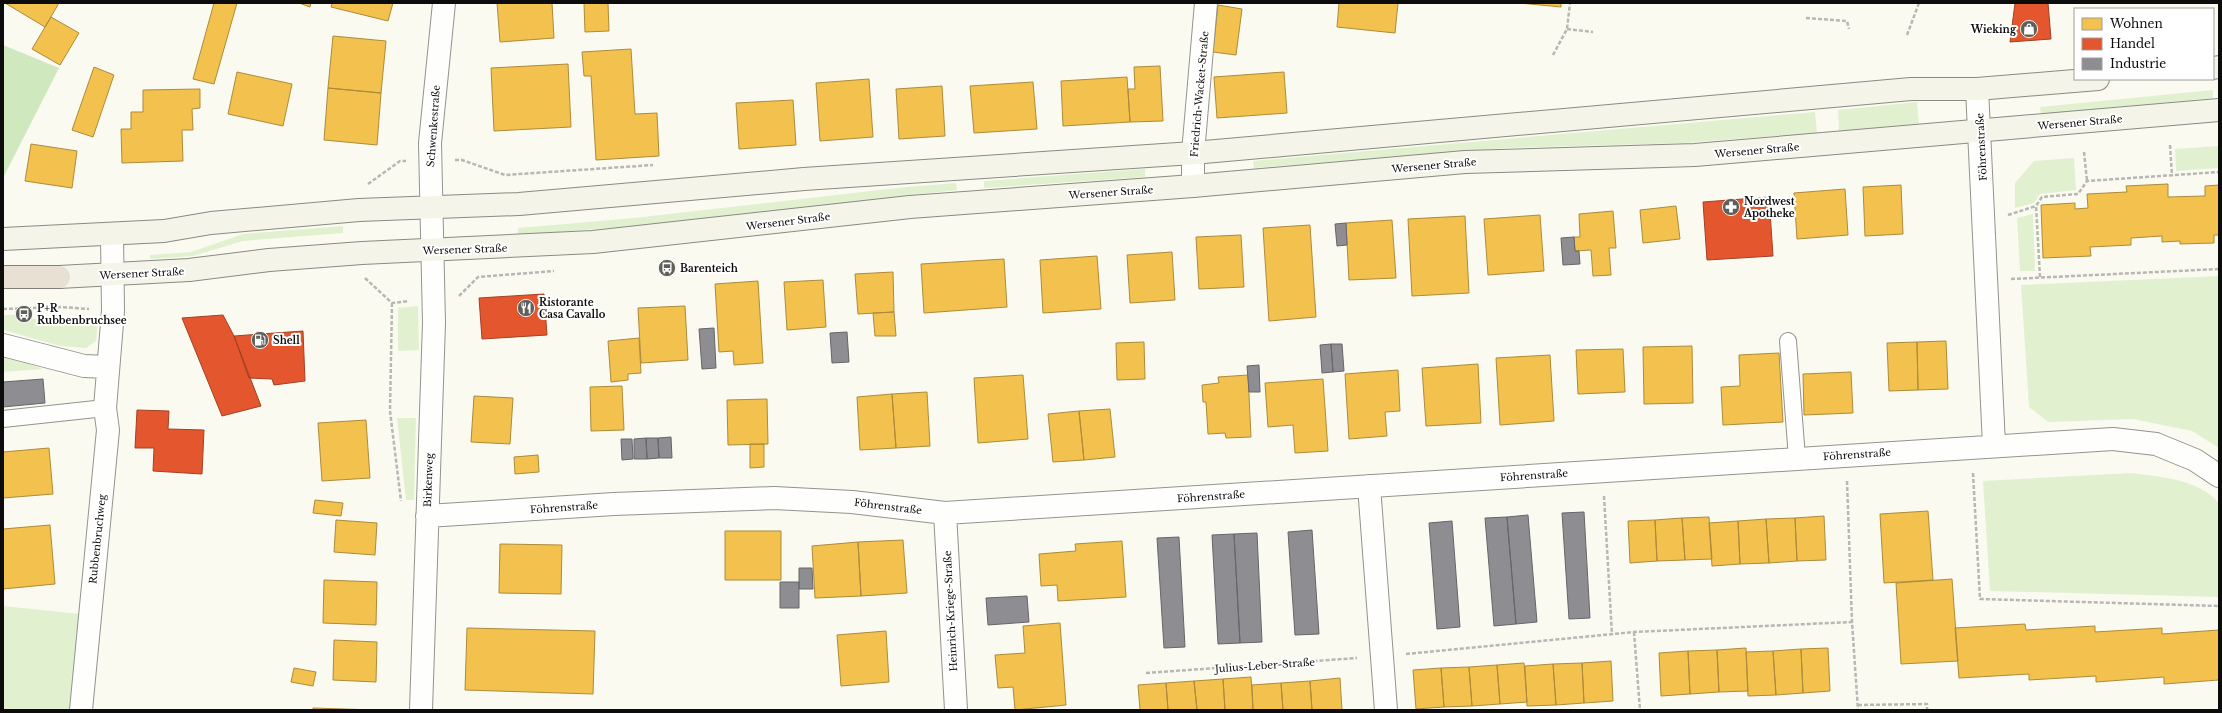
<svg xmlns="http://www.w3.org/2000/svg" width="2222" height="713" font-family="'Libre Baskerville',serif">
  <rect width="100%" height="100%" fill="#fafaf0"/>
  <path fill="#e1f1d0" d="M2213,90V98L2041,114L2040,107Z
    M1917,102L1919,124L1839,131L1838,110Z
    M1815,112L1817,133L1683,143L1506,148L1254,168L1253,161Z
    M2219,146V168L2176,171L2175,149Z
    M2074,158L2076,190L2040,194L2034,203L2015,208V183L2034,161Z
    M1145,169V177L984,188V181Z
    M956,183L957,190L636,226L518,235V228L634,218L906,187Z
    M2033,214L2035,271H2020L2017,218Z
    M343,226V233L243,241L193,256L150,259V255L191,252L243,234Z
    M2219,276V448L2192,431L2133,419L2048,422L2029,407L2021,285Z
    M418,306L419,350L398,351V308Z
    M3,315H21L26,319L81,318L98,320L96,341L86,348L60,346L3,330Z
    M3,354L43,369L3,372Z
    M397,418H416L414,500H406Z
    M2132,473C2160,477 2199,479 2219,503V597L1990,591L1983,481Z
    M3,606L80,614L69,710H3Z"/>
  <path fill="#d0e8bd" d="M3,45L59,68L3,178Z"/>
  <path fill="#f2c14e" stroke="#ad8b3a" d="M5,3H59L45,27Z
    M214,3H237L214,84L193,79Z
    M299,3H311L310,7Z
    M332,3H393L388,21L331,7Z
    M497,3H552L554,38L500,42Z
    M584,3H608L609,31L585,32Z
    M1339,3H1398L1395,33L1337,27Z
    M1519,3H1561V7Z
    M1218,5L1242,9L1236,55L1213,52Z
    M51,17L79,33L60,65L32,49Z
    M333,36L386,41L381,93L328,88Z
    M631,49L635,114L657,113L659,156L596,160L591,76H584L582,52Z
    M568,64L571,127L494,131L491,68Z
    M1160,66L1163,121L1130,122L1128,89H1135L1134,67Z
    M94,67L114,75L93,137L72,130Z
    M237,72L292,84L283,126L228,114Z
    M1284,72L1287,113L1217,118L1214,77Z
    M1127,77L1130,122L1063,126L1061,81Z
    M869,79L873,137L820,141L816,83Z
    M1033,82L1037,129L974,133L970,86Z
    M942,86L945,136L899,139L896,89Z
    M328,88L381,93L377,145L324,140Z
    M200,89V108L192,109L193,130H182L183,161L122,163L121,129H131V112H143V90Z
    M793,100L796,145L739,149L736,103Z
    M31,144L77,151L72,188L25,181Z
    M2168,184V197L2205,196V186L2219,185V235H2214V243L2180,244V241L2162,242V236L2131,238V245L2090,247L2091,256L2043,258L2041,205L2075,203V209L2088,208L2087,194L2127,192L2126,186Z
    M1901,185L1903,234L1865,236L1863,187Z
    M1845,189L1848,235L1797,239L1794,193Z
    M1676,206L1680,239L1643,243L1640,210Z
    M1613,211L1616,248H1609L1611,275L1593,276L1591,250L1575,251L1574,237H1580L1579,214Z
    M1540,215L1544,271L1488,275L1484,219Z
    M1465,216L1469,293L1412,296L1408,219Z
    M1392,220L1396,278L1349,280L1346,223Z
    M1310,225L1316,317L1269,321L1263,228Z
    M1241,235L1244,287L1199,289L1196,237Z
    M1172,252L1175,300L1130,303L1127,255Z
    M1097,256L1101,309L1043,313L1040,260Z
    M1004,259L1007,307L924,313L921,264Z
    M893,272L894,312L858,314L855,274Z
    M823,280L826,327L787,330L784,282Z
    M758,281L763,363L734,365L733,351L719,352L715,284Z
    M685,306L688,360L641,363L638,308Z
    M894,312L896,336H875L873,313Z
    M639,338L641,373L628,374V380L611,382L608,341Z
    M1946,341L1948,389L1918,390L1917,342Z
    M1144,342L1145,379L1117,380L1116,343Z
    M1917,342L1918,390L1889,391L1887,343Z
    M1692,346L1693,403L1644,404L1643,347Z
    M1623,349L1625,392L1578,394L1576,350Z
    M1779,353L1783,422L1723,425L1721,387L1740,386L1739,355Z
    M1550,355L1554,421L1500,425L1496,358Z
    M1478,364L1481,423L1426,426L1422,368Z
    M1398,370L1400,411L1385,412L1387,436L1349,439L1345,374Z
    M1851,372L1853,413L1804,415L1803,374Z
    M1023,375L1028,439L978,443L974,378Z
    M1248,375L1251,437L1226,438L1225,433L1208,434L1206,402H1203L1202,385L1219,383L1218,377Z
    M1323,379L1328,451L1295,453L1293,425L1268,427L1265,383Z
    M622,386L624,430L591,431L590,387Z
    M927,392L930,446L896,448L892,394Z
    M892,394L896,448L860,450L857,397Z
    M474,396L513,398L510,444L471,442Z
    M767,399L768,444L728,445L727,400Z
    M1110,409L1115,457L1084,460L1079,411Z
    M1079,411L1084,460L1053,462L1048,414Z
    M366,420L370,478L322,481L318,423Z
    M750,444H764V467L750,468Z
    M49,448L53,494L3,498V452Z
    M538,455L539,472L515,474L514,457Z
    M315,500L343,503L341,516L313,513Z
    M1928,511L1933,580L1884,583L1880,514Z
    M1824,516L1826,560L1797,561L1795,518Z
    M1709,517L1712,559L1685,560L1682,518Z
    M1682,518L1685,560L1657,561L1655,520Z
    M1795,518L1797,561L1769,563L1766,519Z
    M1766,519L1769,563L1740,564L1738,521Z
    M336,520L377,523L375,555L334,552Z
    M1655,520L1657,561L1630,563L1628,521Z
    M1738,521L1740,564L1712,566L1709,523Z
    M50,525L55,584L3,589V529Z
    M725,531H781V580H725Z
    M903,540L907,593L861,596L858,542Z
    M1122,541L1126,597L1058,601L1057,585L1041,586L1039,554L1076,551L1075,544Z
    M858,542L861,596L815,598L812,546Z
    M500,544L562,545L561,594L499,593Z
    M1952,579L1958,661L1901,664L1896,583Z
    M324,580L377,582L376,625L323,623Z
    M1060,623L1066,705L1015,710L1013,687L998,688L995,655L1025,653L1023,626Z
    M2025,624L2026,630L2095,626V632L2162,628V634L2219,630V680L2164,684V677L2096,682V676L2029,680V674L1959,678L1955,628Z
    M467,628L595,631L593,694L465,690Z
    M886,631L889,682L841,686L837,635Z
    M334,640L377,642L376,682L333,680Z
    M1746,648L1748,691L1719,692L1717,650Z
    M1828,648L1830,691L1803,693L1801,649Z
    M1801,649L1803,693L1776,695L1773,651Z
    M1717,650L1719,692L1690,694L1688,651Z
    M1688,651L1690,694L1661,696L1659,653Z
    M1773,651L1776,695L1748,696L1746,652Z
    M1611,661L1613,701L1584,703L1582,663Z
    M1524,663L1527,702L1500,704L1497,665Z
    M1582,663L1584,703L1556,705L1553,664Z
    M1553,664L1556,705L1527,706L1525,666Z
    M1497,665L1500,704L1472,706L1469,667Z
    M1469,667L1472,706L1444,707L1441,668Z
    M294,668L316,672L313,686L291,682Z
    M1441,668L1444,707L1416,709L1413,670Z
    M1251,677L1253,710H1225L1223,679Z
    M1340,678L1342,710H1312L1310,681Z
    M1223,679L1225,710H1197L1194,681Z
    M1194,681L1197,710H1168L1166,683Z
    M1310,681L1312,710H1283L1281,683Z
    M1166,683L1168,710H1140L1138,685Z
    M1281,683L1283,710H1253L1252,685Z
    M313,708L374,710H313Z"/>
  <path fill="#e4572e" stroke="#a34024" d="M2015,3H2048L2051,39L2010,42Z
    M1769,197L1773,256L1707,260L1703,202Z
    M544,294L547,335L482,339L479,298Z
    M223,315L234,336L261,406L222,416L182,318Z
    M303,331L305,381L274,385L272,379L249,378L234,336Z
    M137,410L169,411L168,429L204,430L202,474L153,471L154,448H135Z"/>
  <path fill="#8d8d92" stroke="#66666a" d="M1346,223L1347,245L1337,246L1335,224Z
    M1574,237L1575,251H1579L1580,264L1563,265L1561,238Z
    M714,328L716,368L702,369L699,329Z
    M847,332L849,362L832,363L830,333Z
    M1331,344L1333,372L1322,373L1320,345Z
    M1331,344H1342L1344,371L1333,372Z
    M1259,365L1260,392H1249L1247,366Z
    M43,379L45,403L3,407V382Z
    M671,437L672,458H659L658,438Z
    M646,438H658L659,458L647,459Z
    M646,438L647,459H634V439Z
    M621,439H632L633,459L622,460Z
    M1584,512L1590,618L1569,619L1562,513Z
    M1528,515L1537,622L1516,624L1507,517Z
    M1507,517L1516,624L1494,626L1485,518Z
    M1452,521L1460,627L1437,629L1429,523Z
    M1312,530L1319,634L1295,635L1288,532Z
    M1257,533L1262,642L1240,643L1234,534Z
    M1234,534L1240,643L1218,644L1212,535Z
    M1179,537L1185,647L1164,648L1157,538Z
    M799,568H812L813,589H799Z
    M780,582H799V608H780Z
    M1027,596L1029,622L988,625L986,598Z"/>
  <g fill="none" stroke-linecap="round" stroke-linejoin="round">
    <defs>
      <path id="lane" d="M1788,341L1797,458
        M3,419L105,408"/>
      <path id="street" d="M1977,89L1994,445
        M1193,186V153L1206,3
        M3,345L84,366L107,367
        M1369,486L1386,710
        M945,513L956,710
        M427,516L614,504L774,498L852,502L945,513L2113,439L2156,444L2195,460L2219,476
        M81,710L108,430L105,408L113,311L112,235
        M421,710L434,323L430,143L444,3"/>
      <path id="secondary" d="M2213,68L2219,67
        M3,239L164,231L211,223L359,210L519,204L804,179L1193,153L1911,89H1977L2098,79
        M59,277L189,270L269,260L362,253L593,242L910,207L1193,186L1465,162L1695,155L2219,110"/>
      <path id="highway" d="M3,277H59"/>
    </defs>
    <use href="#lane" stroke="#93938f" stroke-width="18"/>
    <use href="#street" stroke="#93938f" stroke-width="24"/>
    <use href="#secondary" stroke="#8a8a85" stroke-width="24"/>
    <use href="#highway" stroke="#80807c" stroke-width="24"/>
    <path stroke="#b7b7b5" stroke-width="2.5" stroke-dasharray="4 2" stroke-linecap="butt" d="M1806,18L1847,21L1849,29
      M1567,29L1593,32
      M1907,35L1919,3
      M1553,55L1567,29L1570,3
      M2170,145L2172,176
      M2084,152L2087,181
      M455,160H462L505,175L653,165
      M368,184L400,161H406
      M2008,215L2036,206
      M2040,277L2036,206L2042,197L2078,194L2087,181L2219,172
      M365,278L392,303L409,301
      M2011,279L2219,269
      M459,296L478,277L554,271
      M392,303L390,411L401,501
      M3,309L61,307L89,309
      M1973,473L1980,599L2219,606
      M1847,481L1852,622L1858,710
      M1604,496L1612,635
      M1634,632L1640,710
      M1406,654L1634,632L1852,622
      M1146,673L1357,658
      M1858,705L1927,704V710"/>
    <use href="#lane" stroke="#fefefd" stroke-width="16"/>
    <use href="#street" stroke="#fefefd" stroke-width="22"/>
    <use href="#secondary" stroke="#f4f4e8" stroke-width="22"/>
    <use href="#highway" stroke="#e9e0d4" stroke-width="22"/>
  </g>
  <defs>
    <symbol id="shop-disc" viewBox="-11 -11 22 22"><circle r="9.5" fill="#5f5f5c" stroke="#fff"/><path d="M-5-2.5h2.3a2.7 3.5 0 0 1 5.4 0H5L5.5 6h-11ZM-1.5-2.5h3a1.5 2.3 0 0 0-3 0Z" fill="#fff"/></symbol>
    <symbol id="pharmacy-disc" viewBox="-11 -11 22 22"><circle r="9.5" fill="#5f5f5c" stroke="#fff"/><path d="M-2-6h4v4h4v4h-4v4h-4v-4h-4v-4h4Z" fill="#fff"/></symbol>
    <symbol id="bus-disc" viewBox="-11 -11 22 22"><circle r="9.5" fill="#5f5f5c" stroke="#fff"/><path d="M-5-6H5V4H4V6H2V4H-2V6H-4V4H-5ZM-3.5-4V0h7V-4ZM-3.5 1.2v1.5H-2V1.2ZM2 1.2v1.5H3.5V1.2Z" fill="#fff"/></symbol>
    <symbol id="restaurant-disc" viewBox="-11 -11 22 22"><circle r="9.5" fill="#5f5f5c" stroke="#fff"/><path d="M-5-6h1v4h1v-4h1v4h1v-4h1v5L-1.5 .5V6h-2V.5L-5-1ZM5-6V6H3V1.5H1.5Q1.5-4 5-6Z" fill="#fff"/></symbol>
    <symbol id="fuel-disc" viewBox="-11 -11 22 22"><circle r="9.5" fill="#5f5f5c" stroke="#fff"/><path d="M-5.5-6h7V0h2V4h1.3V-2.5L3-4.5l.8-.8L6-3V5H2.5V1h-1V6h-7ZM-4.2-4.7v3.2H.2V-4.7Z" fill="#fff"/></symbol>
  </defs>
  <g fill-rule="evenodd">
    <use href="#shop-disc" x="2019" y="19" width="20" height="20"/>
    <use href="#pharmacy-disc" x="1721" y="197" width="20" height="20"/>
    <use href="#bus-disc" x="657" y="258" width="20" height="20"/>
    <use href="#restaurant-disc" x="516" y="298" width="20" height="20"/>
    <use href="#bus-disc" x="14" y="304" width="20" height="20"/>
    <use href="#fuel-disc" x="250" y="330" width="20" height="20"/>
  </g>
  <g text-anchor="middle" stroke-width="4" stroke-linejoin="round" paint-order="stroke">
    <g font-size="10" font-weight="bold" fill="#0c0c0c" stroke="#fff" text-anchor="start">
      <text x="2016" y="33" text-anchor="end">Wieking</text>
      <text x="1744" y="205">Nordwest<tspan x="1744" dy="12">Apotheke</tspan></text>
      <text x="680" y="272">Barenteich</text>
      <text x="539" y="306">Ristorante<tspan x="539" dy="12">Casa Cavallo</tspan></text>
      <text x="37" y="312">P+R<tspan x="37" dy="12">Rubbenbruchsee</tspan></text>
      <text x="273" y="344">Shell</text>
    </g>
    <g font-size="10" fill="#0c0c0c" stroke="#fff">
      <text transform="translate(1199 94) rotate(-85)" y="4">Friedrich-Wacket-Straße</text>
      <text transform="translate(2080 122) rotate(-5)" y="4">Wersener Straße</text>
      <text transform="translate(433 126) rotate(-86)" y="4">Schwenkestraße</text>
      <text transform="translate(1981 147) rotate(-93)" y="4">Föhrenstraße</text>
      <text transform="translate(1757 150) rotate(-5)" y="4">Wersener Straße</text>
      <text transform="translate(1434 165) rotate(-5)" y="4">Wersener Straße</text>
      <text transform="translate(1111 192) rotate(-4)" y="4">Wersener Straße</text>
      <text transform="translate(788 221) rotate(-7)" y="4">Wersener Straße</text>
      <text transform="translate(465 249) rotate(-2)" y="4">Wersener Straße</text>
      <text transform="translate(142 273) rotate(-3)" y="4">Wersener Straße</text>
      <text transform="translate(1857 454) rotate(-4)" y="4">Föhrenstraße</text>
      <text transform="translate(1534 475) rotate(-4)" y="4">Föhrenstraße</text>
      <text transform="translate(428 480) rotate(-88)" y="4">Birkenweg</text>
      <text transform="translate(1211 496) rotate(-4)" y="4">Föhrenstraße</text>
      <text transform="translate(888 506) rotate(7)" y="4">Föhrenstraße</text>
      <text transform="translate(564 507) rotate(-4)" y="4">Föhrenstraße</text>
      <text transform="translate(97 539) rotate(-84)" y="4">Rubbenbruchweg</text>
      <text transform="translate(950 611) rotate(-93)" y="4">Heinrich-Kriege-Straße</text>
      <text transform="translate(1265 665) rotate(-4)" y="4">Julius-Leber-Straße</text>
    </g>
  </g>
  <rect width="2222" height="713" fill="none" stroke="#0c0c0c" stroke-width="8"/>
  <rect x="2074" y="8" width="140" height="72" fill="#ffffff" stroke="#9e9e9e"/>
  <rect x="2082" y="18" width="20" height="12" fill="#f2c14e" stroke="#9e9e9e"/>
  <text x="2110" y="28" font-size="12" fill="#0c0c0c">Wohnen</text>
  <rect x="2082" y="38" width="20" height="12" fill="#e4572e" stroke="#9e9e9e"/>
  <text x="2110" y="48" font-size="12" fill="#0c0c0c">Handel</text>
  <rect x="2082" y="58" width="20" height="12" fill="#8d8d92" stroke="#9e9e9e"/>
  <text x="2110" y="68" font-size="12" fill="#0c0c0c">Industrie</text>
</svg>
